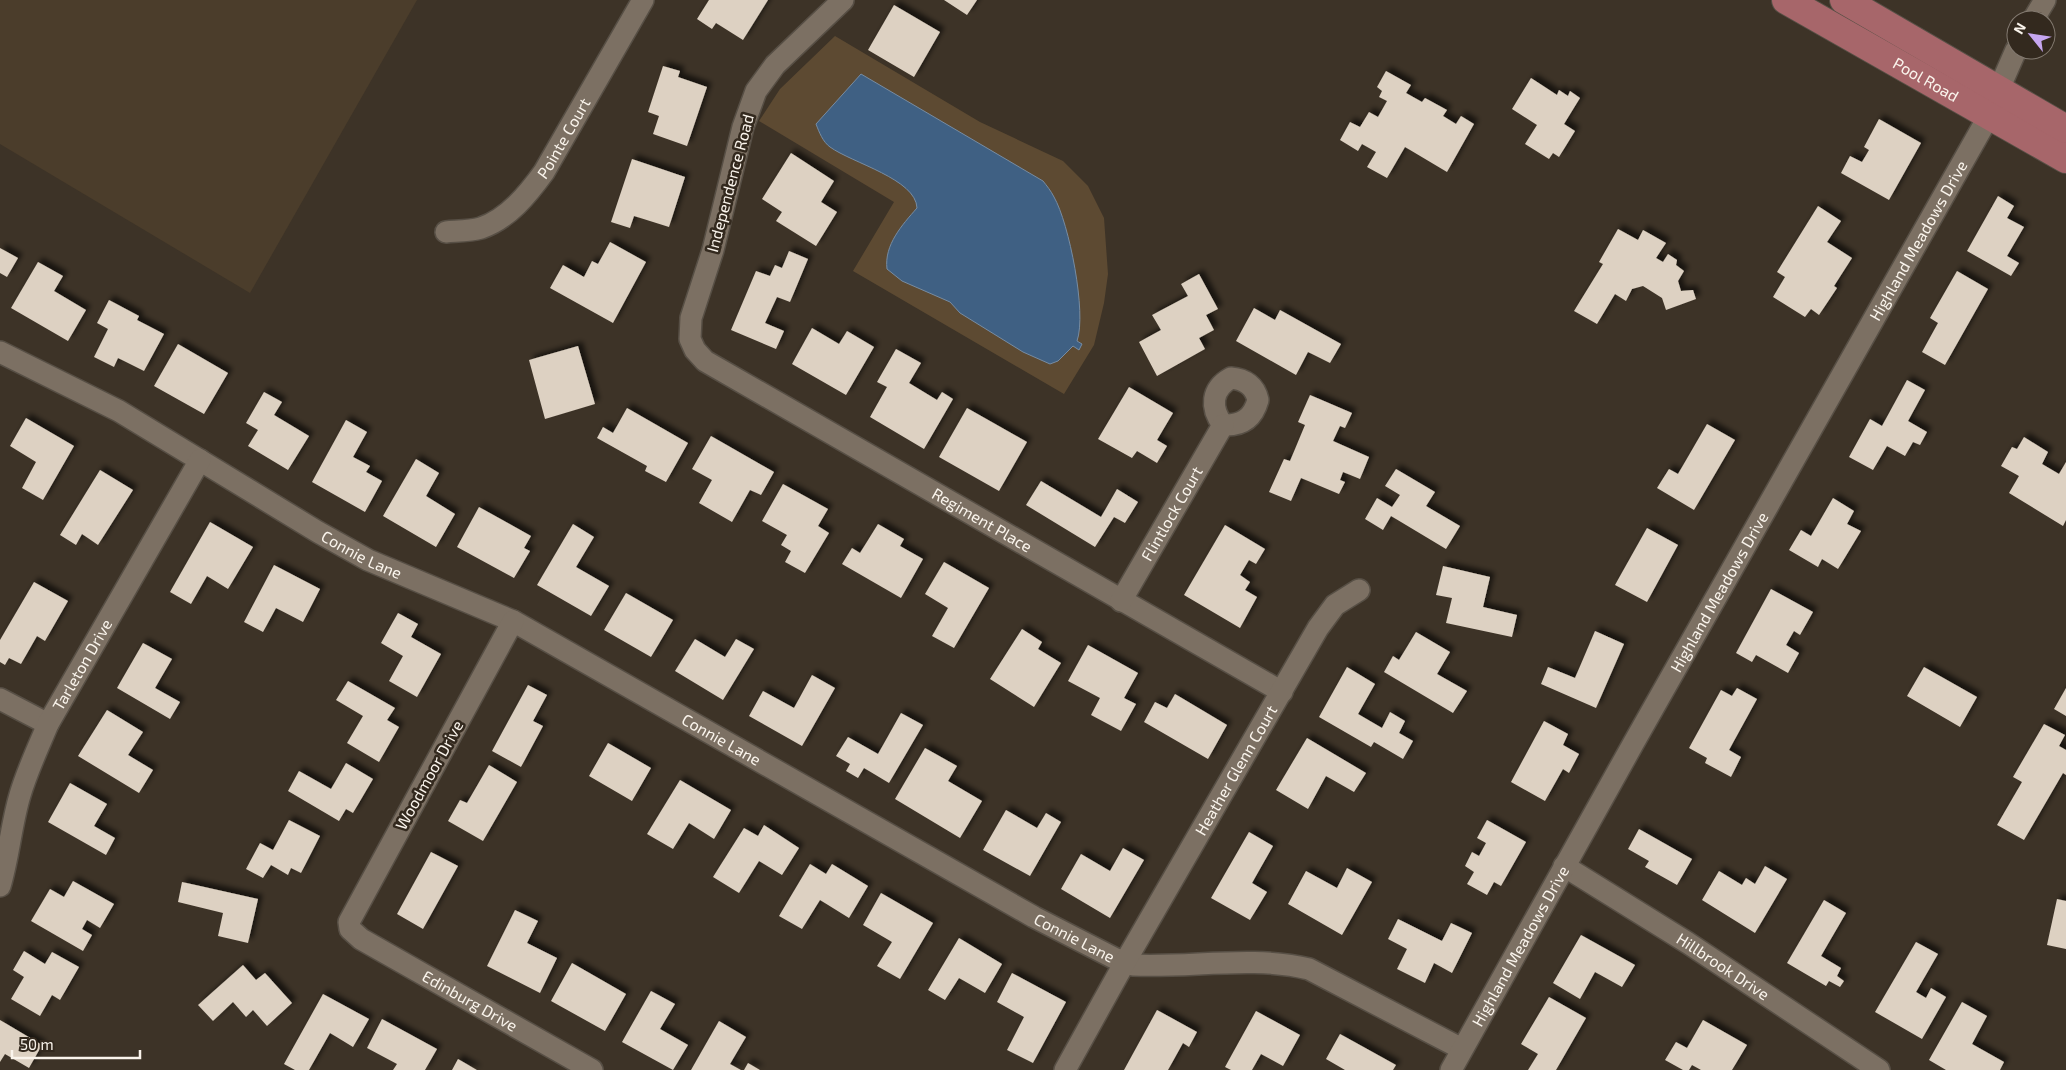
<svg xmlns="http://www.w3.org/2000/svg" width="2066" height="1070" font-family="'Exo 2',sans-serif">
  <defs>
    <filter id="shadow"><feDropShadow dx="4.5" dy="-4.5" stdDeviation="2.5" flood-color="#0009"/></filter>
  </defs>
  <rect width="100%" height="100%" fill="#3d3327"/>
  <path fill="#4b3d2b" d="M0,0H417L250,293L0,144Z"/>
  <path fill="#5d4a32" d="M835,36L980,122L1063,161L1088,186L1104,218L1108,274L1104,303L1094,345L1064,394L853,271L894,202L759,121L780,89Z"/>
  <path fill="#3f6083" stroke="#778ca2" d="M861,74L1043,181C1047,186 1051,191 1054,197C1069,223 1087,313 1077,341L1082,344L1079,350L1073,346L1058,361L1050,364L1023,352L960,313L950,302L902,281L887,269C884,245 902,225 917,208C916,179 852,163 830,147C823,142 819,132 816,124Z"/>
  <path fill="#ddd1c2" filter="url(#shadow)" d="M709,0H768L743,40L716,23L712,29L697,19Z
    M944,0H977L967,15Z
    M894,5L940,32L914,77L868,50Z
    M663,66L680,71L678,77L707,87L687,146L653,134L659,116L648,112Z
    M1386,71L1411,85L1406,93L1422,102L1425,98L1447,110L1443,116L1456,124L1461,116L1474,124L1447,172L1405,147L1387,178L1367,167L1376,152L1362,144L1358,151L1340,140L1350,122L1360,127L1369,112L1378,117L1387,101L1379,97L1382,91L1377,87Z
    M1531,78L1557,95L1559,90L1568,96L1570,91L1580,98L1564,124L1575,131L1559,157L1553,153L1549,159L1525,144L1537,125L1512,109Z
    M1879,119L1921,143L1889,200L1841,173L1850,156L1862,162L1869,150L1864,147Z
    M791,153L834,181L821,202L837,212L816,246L776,221L782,212L762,199Z
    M632,159L685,177L669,227L634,216L630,228L611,222Z
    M1998,196L2014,206L2007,218L2024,227L2007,256L2019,263L2011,276L1967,251Z
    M1818,206L1841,221L1827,242L1852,258L1834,286L1837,288L1819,315L1811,309L1805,317L1773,297L1785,277L1777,272Z
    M1618,229L1638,240L1643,230L1666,243L1656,258L1663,262L1668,254L1677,260L1676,265L1684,271L1678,281L1681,291L1693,290L1696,299L1666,310L1662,298L1643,286L1632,289L1626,301L1615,294L1597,324L1574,311L1603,264L1599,262Z
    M610,242L646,262L613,323L550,288L563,265L584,277L592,261L598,264Z
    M0,248L18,258L7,277L0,273Z
    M789,251L808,259L790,302L777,297L765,323L784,331L776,349L731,330L756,271L770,276L775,265L782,268Z
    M38,262L63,276L54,291L86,310L68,341L11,308Z
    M1957,271L1988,289L1945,365L1922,352L1938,323L1930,318Z
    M1199,274L1218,309L1206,315L1214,330L1199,338L1205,349L1157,376L1139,342L1161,330L1152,315L1188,296L1181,284Z
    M109,300L139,316L137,320L164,334L144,371L118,358L114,367L94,357L108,329L97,323Z
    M1254,308L1275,320L1280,310L1341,344L1330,363L1308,352L1296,375L1236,341Z
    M812,328L839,344L847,331L874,347L846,395L792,364Z
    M178,344L228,373L204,414L154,386Z
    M578,346L595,404L545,419L529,360Z
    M896,349L921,363L909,383L937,400L942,392L953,399L924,449L870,417L887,387L877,382Z
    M1907,380L1925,390L1908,421L1927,432L1920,445L1913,442L1905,456L1887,446L1873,470L1849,457L1870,419L1882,426Z
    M1129,387L1173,413L1157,440L1167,446L1157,463L1137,451L1132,458L1098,439Z
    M264,392L282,402L274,415L309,436L288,470L248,446L258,430L246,423Z
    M1310,395L1352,413L1345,428L1340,426L1333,441L1369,457L1360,479L1343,472L1340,480L1345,482L1339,494L1301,478L1291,501L1269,492L1284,459L1290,461L1305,425L1298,422Z
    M627,408L688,443L666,482L645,471L647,466L597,438L603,427L613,433Z
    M967,408L1027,442L999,491L939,457Z
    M26,418L74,446L43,500L22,488L36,462L10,446Z
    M346,420L367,432L353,457L370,466L366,472L382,481L365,512L312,482Z
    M1707,424L1735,440L1694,510L1657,488L1669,469L1678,474Z
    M711,436L774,472L761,495L750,490L732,522L699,503L712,480L692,469Z
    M2024,437L2048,452L2042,464L2059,474L2066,462V520L2063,526L2009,493L2019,476L2001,466L2012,447L2017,449Z
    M416,459L439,473L426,496L455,514L436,547L383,516Z
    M1396,469L1435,492L1426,506L1460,526L1446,549L1391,516L1383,530L1365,519L1377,498L1392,507L1400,495L1385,486Z
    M100,470L133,490L98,545L82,534L76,545L60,535Z
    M1041,481L1101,517L1117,489L1138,502L1125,523L1114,517L1095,547L1026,505Z
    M783,484L828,509L818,526L829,533L805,573L785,562L791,551L781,545L787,535L762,521Z
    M1833,498L1854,511L1847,524L1861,531L1838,569L1822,559L1818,567L1789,550L1801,530L1811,536Z
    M479,507L531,536L524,548L530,551L514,578L457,547Z
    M210,522L253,547L228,589L207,576L191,604L170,592Z
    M573,524L594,537L576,567L609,586L591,616L537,585Z
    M878,524L904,539L900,546L923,559L901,598L842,564L852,548L860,553Z
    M1225,525L1265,549L1256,564L1249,560L1240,575L1250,582L1245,590L1257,597L1240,628L1184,595Z
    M1647,528L1678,545L1647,602L1615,585Z
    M944,562L989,588L954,648L932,636L948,608L925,594Z
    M274,565L320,589L303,622L276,608L263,632L244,622Z
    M1443,566L1490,577L1483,607L1517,615L1512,637L1446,623L1452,598L1436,595Z
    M34,582L68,601L45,641L37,636L21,664L9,658L5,665L0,662V640Z
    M1771,589L1813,612L1800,635L1794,631L1786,645L1799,653L1788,673L1756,655L1752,662L1736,653Z
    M626,593L673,620L651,657L604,630Z
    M398,613L418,624L411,637L441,654L417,697L389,681L403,656L381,643Z
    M1022,629L1042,642L1038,649L1061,663L1034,707L990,679Z
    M1595,631L1624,644L1596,708L1541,684L1548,667L1575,678Z
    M1416,632L1450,652L1437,674L1467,691L1453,713L1384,672L1393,656L1399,660Z
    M695,639L725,657L736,639L754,649L723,700L675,671Z
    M143,643L172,659L155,688L180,702L170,719L117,688Z
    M1088,645L1138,673L1124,698L1136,704L1121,731L1091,715L1100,698L1068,681Z
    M1347,667L1375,684L1358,714L1382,728L1390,712L1405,721L1399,733L1413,741L1403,759L1374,742L1371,747L1319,717Z
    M1924,667L1977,697L1960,727L1907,696Z
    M812,675L835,688L802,746L749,716L763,691L794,708Z
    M348,681L395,708L387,720L399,727L379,762L347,743L363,716L336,700Z
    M528,685L547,695L533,721L543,726L521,767L492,751Z
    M1737,688L1757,699L1729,750L1741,757L1731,777L1705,763L1707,758L1689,748L1721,690L1732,696Z
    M2066,688V716L2054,709Z
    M1175,694L1227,725L1208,759L1144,722L1155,702L1167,708Z
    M107,710L143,732L128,755L153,770L139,793L78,756Z
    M901,713L923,725L889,783L864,768L858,778L846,771L850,764L836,756L848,737L878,754Z
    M1544,721L1568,734L1563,745L1579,754L1569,773L1563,769L1545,801L1511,782Z
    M2044,724L2065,735L2059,746L2066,750V775L2063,773L2024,840L1997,825L2022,782L2013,777Z
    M1307,738L1366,773L1354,792L1326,776L1308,809L1276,790Z
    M608,743L651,768L632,801L589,776Z
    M925,748L957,766L948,781L982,801L960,838L895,799Z
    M346,763L373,779L353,813L346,809L339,821L288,791L299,771L331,789Z
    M489,765L517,782L483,841L448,821L460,800L467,803Z
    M680,780L731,810L714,839L689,823L673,849L647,834Z
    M70,783L107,804L94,826L115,838L106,855L48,822Z
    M1006,810L1037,828L1046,813L1061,822L1030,876L983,850Z
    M289,820L320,836L301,873L291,868L288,875L271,865L263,878L246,869L260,843L273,850Z
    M1487,820L1526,842L1501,886L1494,882L1487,895L1467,884L1474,872L1465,866L1472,852L1479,856L1486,843L1477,838Z
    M764,825L799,848L782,875L759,861L739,893L713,877L744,828L758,836Z
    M1639,829L1692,859L1677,885L1645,867L1649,861L1628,849Z
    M1249,832L1273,846L1252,883L1267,892L1250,920L1211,898Z
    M1123,848L1144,860L1110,918L1061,889L1081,854L1110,871Z
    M431,852L458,866L423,929L397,914Z
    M810,864L826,874L832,864L868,886L849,918L820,900L802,929L779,916Z
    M1765,866L1787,879L1755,933L1702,900L1719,871L1742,885L1746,878L1755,884Z
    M1347,868L1372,882L1342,935L1288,904L1306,871L1337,888Z
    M73,881L114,904L100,928L87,920L82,929L92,935L83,951L31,921L50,889L64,897Z
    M182,882L258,899L248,943L218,936L223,913L178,902Z
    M881,893L933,923L900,979L877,966L892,942L863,925Z
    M2057,899L2066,901V949L2047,945Z
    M1824,900L1846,913L1821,956L1841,968L1837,976L1844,981L1840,987L1829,981L1826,986L1787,963Z
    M515,910L538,921L527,943L557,958L540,993L487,966Z
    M1398,919L1442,941L1451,923L1472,933L1452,973L1434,963L1425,983L1397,969L1407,949L1388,939Z
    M1581,935L1635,965L1622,987L1595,972L1580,999L1553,983Z
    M959,938L1002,964L985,993L959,978L945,1000L928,990Z
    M1916,942L1938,954L1916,992L1926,998L1931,988L1946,997L1922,1039L1875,1012Z
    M24,951L45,964L52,952L79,967L60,1000L52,995L40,1016L11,999L24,977L13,970Z
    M572,963L626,994L605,1031L551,1001Z
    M243,965L256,980L265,973L292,1003L267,1026L253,1010L246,1017L233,1002L213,1021L198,1005Z
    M1012,973L1066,1002L1033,1063L1007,1050L1024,1017L997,1002Z
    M651,991L675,1004L660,1029L688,1045L673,1070L622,1042Z
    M323,994L369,1019L353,1047L330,1033L309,1070H295L284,1064Z
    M1549,997L1586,1018L1556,1070H1528L1538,1054L1521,1044Z
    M1962,1002L1987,1016L1972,1044L2004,1062L2000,1070H1946L1929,1060Z
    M1157,1010L1197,1032L1189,1047L1183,1043L1168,1070H1124Z
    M1256,1011L1300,1035L1283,1066L1261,1054L1252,1070H1231L1225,1067Z
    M382,1019L437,1049L425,1070H393L397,1064L367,1048Z
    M0,1020L42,1045L29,1068L5,1054L0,1062Z
    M1703,1020L1747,1045L1732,1070H1701L1692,1065L1689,1070H1683L1665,1060L1676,1042L1687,1048Z
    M719,1021L746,1037L730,1064L741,1070H691Z
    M1340,1034L1396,1065L1393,1070H1345L1326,1059Z
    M458,1059L477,1070H452Z
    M748,1063L760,1070H744Z"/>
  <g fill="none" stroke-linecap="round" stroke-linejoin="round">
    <defs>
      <g id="minor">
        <path id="s1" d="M843,0L775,65L756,91L743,127L713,250L691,318L690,339L695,350L705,361L1282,692"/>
        <path d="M2033,20L2045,0"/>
        <path id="s2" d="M446,232C457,231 470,231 481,228C508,219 528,194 544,172L643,0"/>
        <path id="s3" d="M0,352L119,411L318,532L368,560L513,621L1034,917L1114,958L1133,965C1191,968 1252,955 1309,969L1462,1049"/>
        <path d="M1231,378C1245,379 1255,386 1258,400C1253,418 1242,426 1223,425C1210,408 1211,389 1231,378Z"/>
        <path id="s4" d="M1121,601L1223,425"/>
        <path id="s5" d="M513,621L349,922L350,929L361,939L592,1070"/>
        <path d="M0,699L48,724"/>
        <path id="s6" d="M1564,866L1688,943L1879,1070"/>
        <path id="s7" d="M0,886C9,856 11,825 20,795C27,771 38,748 48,724L200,460"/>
        <path id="s8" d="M1065,1070L1125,962L1318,628L1335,605L1359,590"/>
        <path id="s9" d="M1451,1070L1633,744L1982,128L2016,50"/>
      </g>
      <g id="major">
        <path id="s10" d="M1786,0L2066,159"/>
        <path d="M1844,0L2066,129"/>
      </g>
    </defs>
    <use href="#minor" stroke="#574f45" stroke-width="24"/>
    <use href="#major" stroke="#574f45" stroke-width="30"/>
    <use href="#minor" stroke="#7c7063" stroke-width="21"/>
    <use href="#major" stroke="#a7666a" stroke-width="28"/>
  </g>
  <g text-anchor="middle" stroke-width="5" stroke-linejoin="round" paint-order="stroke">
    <g font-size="16" fill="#faf4ec" stroke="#33291e">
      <text dy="6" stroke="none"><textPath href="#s10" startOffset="161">Pool Road</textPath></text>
      <text dy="6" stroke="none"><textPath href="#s2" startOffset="160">Pointe Court</textPath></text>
      <text transform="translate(730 183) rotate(-75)" y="6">Independence Road</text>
      <text dy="6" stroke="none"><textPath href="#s9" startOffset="952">Highland Meadows Drive</textPath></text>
      <text dy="6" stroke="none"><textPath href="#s4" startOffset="101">Flintlock Court</textPath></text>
      <text dy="6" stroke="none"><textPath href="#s1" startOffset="730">Regiment Place</textPath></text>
      <text dy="6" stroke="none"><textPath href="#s3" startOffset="415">Connie Lane</textPath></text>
      <text dy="6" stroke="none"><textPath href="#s9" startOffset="548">Highland Meadows Drive</textPath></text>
      <text dy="6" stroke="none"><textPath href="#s7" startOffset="238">Tarleton Drive</textPath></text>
      <text dy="6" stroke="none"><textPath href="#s3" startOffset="820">Connie Lane</textPath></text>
      <text dy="6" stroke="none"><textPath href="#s8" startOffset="345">Heather Glenn Court</textPath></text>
      <text transform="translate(429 775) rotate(-61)" y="6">Woodmoor Drive</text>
      <text dy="6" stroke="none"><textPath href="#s3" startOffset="1225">Connie Lane</textPath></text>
      <text dy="6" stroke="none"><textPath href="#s9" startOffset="142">Highland Meadows Drive</textPath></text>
      <text dy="6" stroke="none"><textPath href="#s6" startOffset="188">Hillbrook Drive</textPath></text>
      <text dy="6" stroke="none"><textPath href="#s5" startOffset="490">Edinburg Drive</textPath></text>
    </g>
  </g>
  <g transform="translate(2031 35) rotate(300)"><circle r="24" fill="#33291e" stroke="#837a70"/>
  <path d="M0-4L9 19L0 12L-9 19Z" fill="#c6a6f0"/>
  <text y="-8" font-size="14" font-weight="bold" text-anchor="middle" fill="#faf4ec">N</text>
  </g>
  <path d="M12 1050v8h128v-8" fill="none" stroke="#faf4ec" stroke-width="2.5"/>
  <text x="20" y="1050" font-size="15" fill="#faf4ec" stroke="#33291e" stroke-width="4" paint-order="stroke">50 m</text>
</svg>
